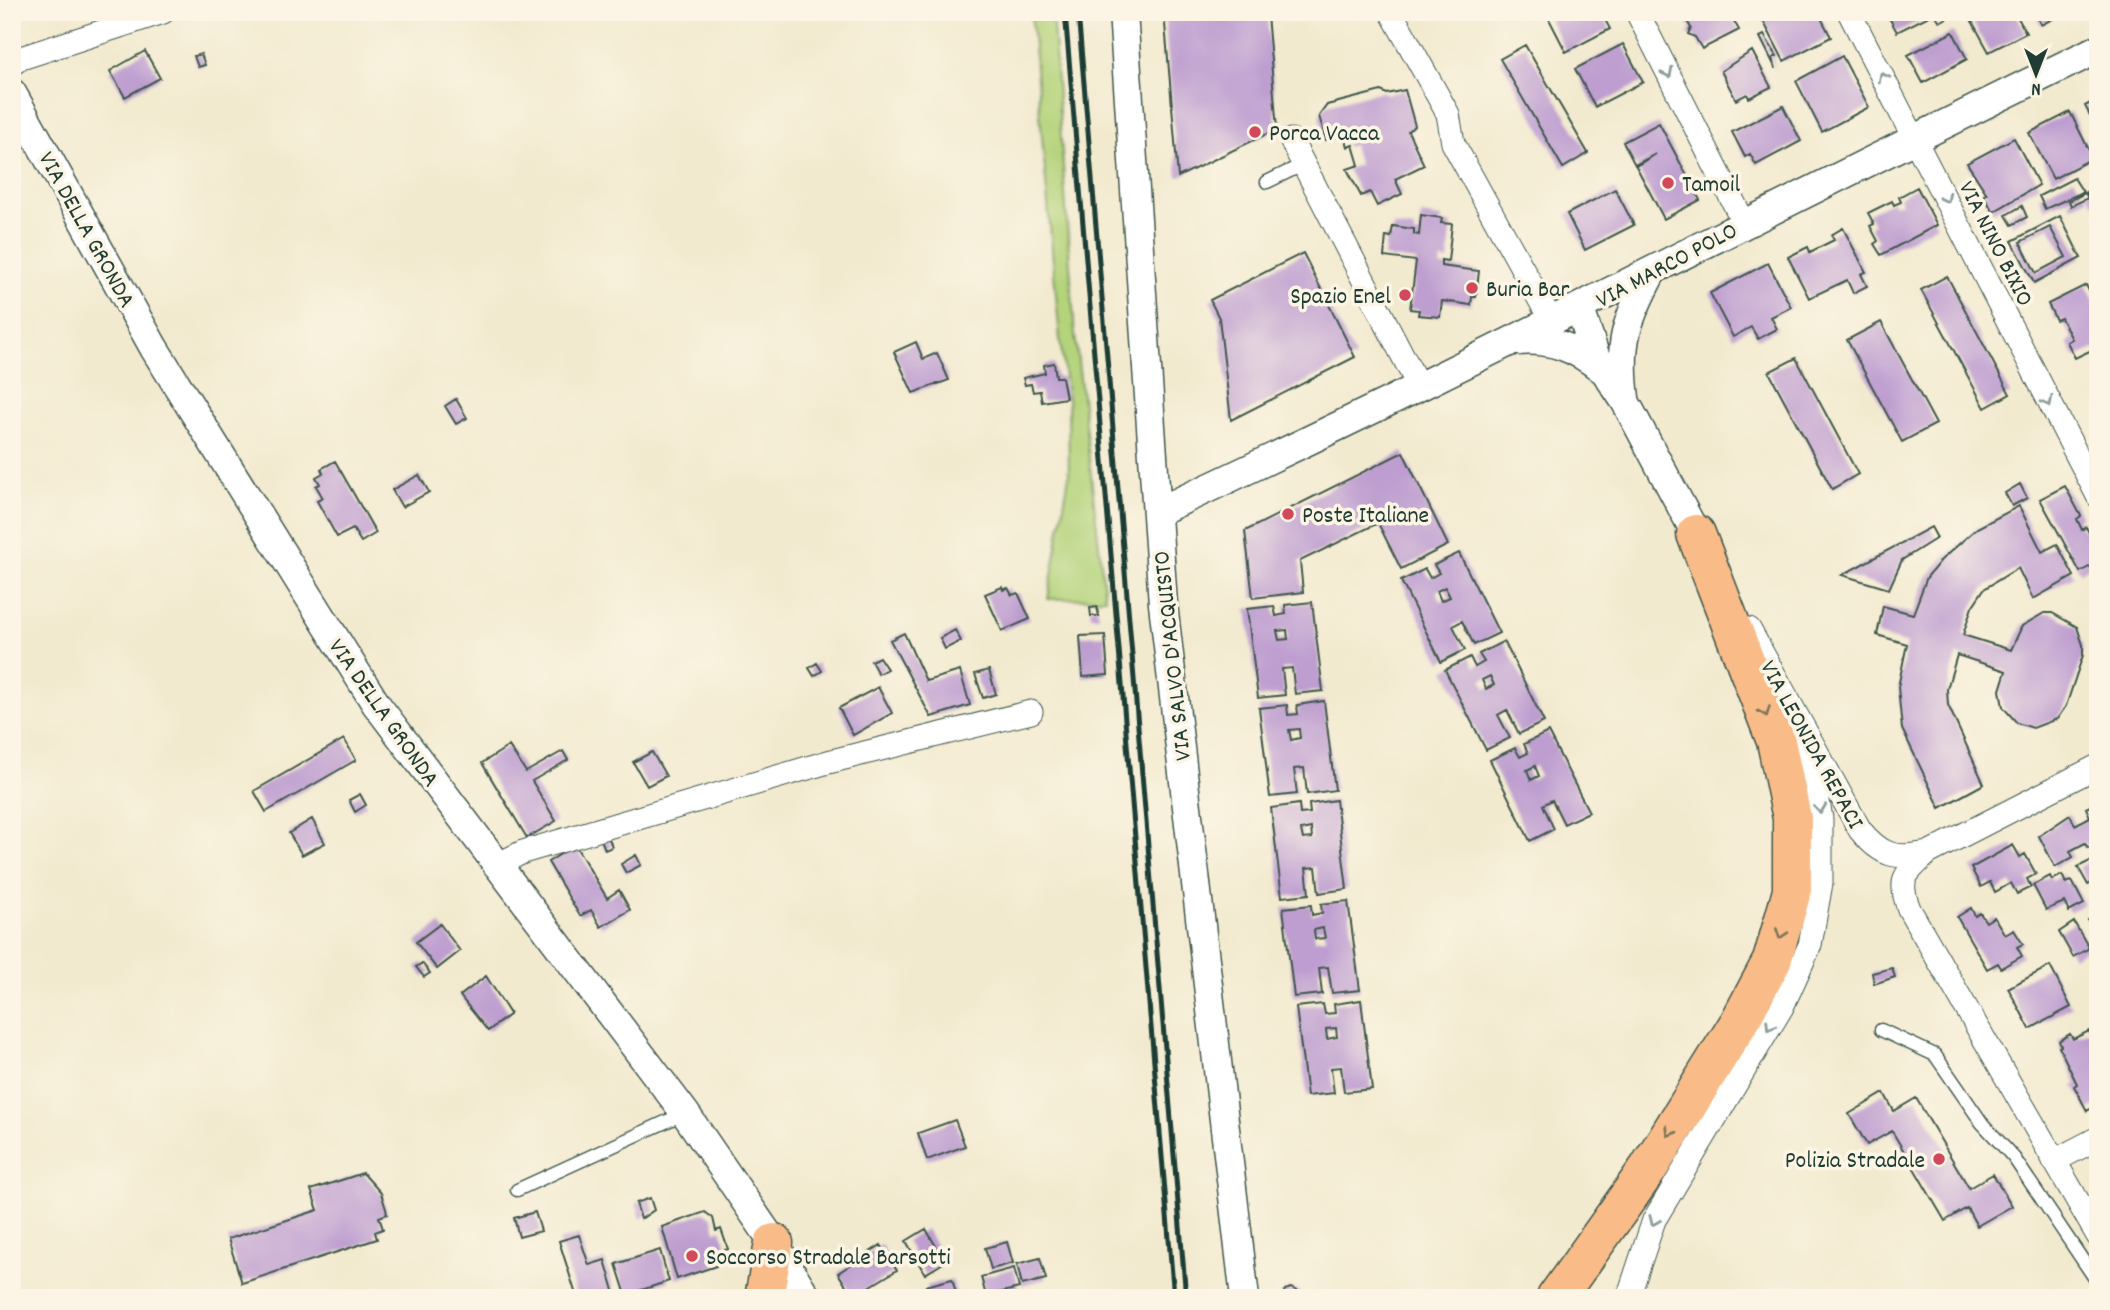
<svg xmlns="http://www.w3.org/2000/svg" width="2110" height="1310" font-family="Dekko,sans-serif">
  <rect width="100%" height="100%" fill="#fcf5e5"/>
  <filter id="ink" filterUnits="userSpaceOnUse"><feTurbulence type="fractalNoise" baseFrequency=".0143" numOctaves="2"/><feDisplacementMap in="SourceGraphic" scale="14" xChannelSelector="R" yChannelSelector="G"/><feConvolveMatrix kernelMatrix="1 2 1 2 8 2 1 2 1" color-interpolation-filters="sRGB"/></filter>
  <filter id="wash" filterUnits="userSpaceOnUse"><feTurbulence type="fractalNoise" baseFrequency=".00686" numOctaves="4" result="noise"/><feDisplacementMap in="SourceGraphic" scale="28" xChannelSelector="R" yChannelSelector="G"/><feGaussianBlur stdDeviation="1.57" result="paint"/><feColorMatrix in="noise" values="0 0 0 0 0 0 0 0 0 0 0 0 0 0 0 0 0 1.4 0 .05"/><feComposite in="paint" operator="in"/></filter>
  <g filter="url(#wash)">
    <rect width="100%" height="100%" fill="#f2eacf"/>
    <path fill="#b4d37a" stroke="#6a8857" stroke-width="2" d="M1031,12H1052L1075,335L1105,598L1048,599L1069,476L1068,399L1060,340Z"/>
    <g id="blocks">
      <path fill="#be9ed0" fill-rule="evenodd" d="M1164,12H1272L1267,15L1277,129L1178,177Z
        M1558,12H1601L1610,29L1566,52L1548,17Z
        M1695,12H1729L1739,30L1702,49L1695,37L1688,34L1691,28L1685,17Z
        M1818,12L1831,37L1784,61L1759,13Z
        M1886,12H1930L1931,15L1897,32Z
        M1934,12H1957L1940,22Z
        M1967,12H2015L2026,33L1989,52Z
        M2034,12H2066L2041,25Z
        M1953,32L1967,59L1923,83L1908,55Z
        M1764,35L1777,56L1773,58L1776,69L1760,37Z
        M1623,44L1643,82L1595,107L1575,69Z
        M1525,45L1588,153L1563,168L1500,59Z
        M145,51L160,78L125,97L110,71Z
        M1752,51L1771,87L1749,98L1747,94L1736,100L1721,71Z
        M201,54L205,65L198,67L194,56Z
        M1842,56L1869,107L1822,132L1796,81Z
        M1405,90L1415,126L1408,131L1424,165L1395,179L1402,194L1377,206L1370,192L1361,196L1347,169L1359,165L1353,145L1347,147L1344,135L1326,140L1319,116L1327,105L1381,91L1387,94Z
        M2098,99V130L2085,106Z
        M1783,106L1801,141L1756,165L1750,154L1745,157L1732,132Z
        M2070,112L2093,158L2053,179L2029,133Z
        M1659,123L1700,200L1664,219L1636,166L1656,154L1635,165L1623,142Z
        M2014,138L2039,185L1993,212L1984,195L1987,194L1967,163Z
        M2074,178L2083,192L2045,209L2039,196Z
        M2098,186V202L2094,204L2086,192Z
        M1917,187L1937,225L1881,255L1874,244L1878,241L1870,226L1874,224L1868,213L1892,201L1894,205L1901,202L1899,197Z
        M1615,189L1634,225L1585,250L1567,214Z
        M2085,193L2088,198L2071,206L2069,201Z
        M2022,206L2027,217L2012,225L2006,215Z
        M1421,215L1442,218L1441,223L1452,224L1448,261L1441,260V266L1479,271L1476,297H1472L1471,305L1442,301L1440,317L1418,315L1419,310L1410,309L1416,261L1384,257L1386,236L1391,237L1393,226L1414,229V234L1419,235Z
        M2060,216L2081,258L2034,283L2012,241ZM2050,227L2066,257L2036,273L2020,242Z
        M1843,228L1866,272L1861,274L1867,286L1853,293L1847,280L1809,298L1788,257L1808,247L1810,252L1834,240L1831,235Z
        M1303,253L1355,357L1231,420L1219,318L1210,300Z
        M1768,263L1791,307L1771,317L1777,329L1758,339L1751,327L1733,337L1710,293Z
        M1947,276L2010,394L1985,408L1921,290Z
        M2086,285L2098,308V347L2075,358L2067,342L2072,339L2061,318L2056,320L2048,304Z
        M1881,322L1936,424L1902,442L1847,340Z
        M916,342L923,359L937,353L949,380L913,393L894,352Z
        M1796,358L1858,474L1832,489L1769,372Z
        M1054,363L1056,377H1062L1066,398L1042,402L1040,391L1033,392L1031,384L1025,385L1023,378L1045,373L1044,365Z
        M456,399L467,418L456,424L445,406Z
        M1403,452L1448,545L1401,569L1378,523L1300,561L1303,592L1253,598L1245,531Z
        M335,461L376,533L361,542L353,529L337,537L317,501L323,498L316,486L320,484L316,477L323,473L321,469Z
        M419,475L429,492L402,507L392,490Z
        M2020,484L2027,498L2012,506L2005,493Z
        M2065,486L2081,516L2077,519L2082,530L2086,527L2098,549V562L2080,572L2040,499Z
        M2019,506L2042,552L2057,544L2074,576L2033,599L2018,568L1984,589L1972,607L1963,635L2011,650L2022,626L2044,613H2052L2077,627L2083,645V655L2066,706L2057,719L2033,728L2017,723L2003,707L2000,690L2006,671L1957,655L1947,689L1948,705L1984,784L1940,808L1902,729L1898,687L1907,644L1877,635L1883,606L1913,614L1927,577L1941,560L1977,528Z
        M1931,527L1937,538L1902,560L1889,589L1842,575Z
        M1459,553L1499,633L1474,645L1462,621L1453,626L1465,650L1441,662L1401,581L1425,569L1430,578L1439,573L1434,565ZM1445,587L1450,597L1441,601L1437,591Z
        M1002,587L1003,590L1008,588L1012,595L1018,593L1030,619L1002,631L985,594Z
        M1312,602L1323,691L1295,694L1292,668L1282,669L1285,695L1258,698L1247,609L1274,606L1276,616L1286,614L1285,605ZM1287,630L1288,639L1279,640L1277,631Z
        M1097,607L1099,616H1091L1090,608Z
        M955,630L961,641L945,649L940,638Z
        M904,633L926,681L960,671L970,705L931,717L890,640Z
        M1105,635L1108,675L1083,677L1080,636Z
        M1504,641L1544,722L1519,734L1507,710L1498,715L1510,738L1486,750L1445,670L1470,657L1475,667L1484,662L1479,654ZM1490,676L1494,685L1486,689L1482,680Z
        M879,657L887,669L878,674L871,661Z
        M817,663L822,671L814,676L809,668Z
        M989,670L996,694L983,698L975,674Z
        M878,687L892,713L853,735L839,708Z
        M1324,701L1335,790L1307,794L1304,768L1294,769L1297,794L1270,797L1259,708L1287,705L1288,715L1298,714L1297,705ZM1299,729L1300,738L1291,740L1289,730Z
        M1548,732L1589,812L1564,824L1552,800L1543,805L1554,829L1530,841L1490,760L1515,748L1520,757L1528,753L1524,744ZM1535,766L1539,776L1531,780L1527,770Z
        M344,739L356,760L266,812L254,791Z
        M509,746L526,772L563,751L568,760L532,781L556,821L527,838L482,763Z
        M652,752L666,776L647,786L633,762Z
        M360,794L366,805L355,812L349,800Z
        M1336,800L1347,889L1319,893L1316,867L1306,868L1309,894L1282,897L1271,808L1299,804L1300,814L1310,813L1309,804ZM1311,828L1312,838L1303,839L1301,830Z
        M2098,802V843L2088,848L2085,843L2070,851L2073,857L2055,867L2039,836L2070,815L2075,825L2090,817L2086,808Z
        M312,819L325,843L302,855L289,833Z
        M608,836L612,847L605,850L601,839Z
        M575,845L607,898L619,890L630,910L601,927L591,910L580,916L548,862Z
        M2013,845L2020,857L2025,854L2036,874L2027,879L2031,887L2017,894L2011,883L1995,892L1990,882L1981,887L1971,868Z
        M636,855L641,865L626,873L621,864Z
        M2098,857V880L2088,885L2078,867Z
        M2062,875L2066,883L2072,881L2084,904L2069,912L2064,902L2046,910L2033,885L2050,876L2052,880Z
        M1348,901L1360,990L1332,993L1328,967L1319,968L1322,994L1294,997L1283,908L1311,905L1312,915L1322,913L1321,904ZM1323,928L1325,938L1315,939L1314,930Z
        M1971,908L1975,916L1980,913L1986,922L1994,917L2005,935L2014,930L2023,944L2017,947L2022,956L2001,968L1998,963L1987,969L1957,917Z
        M2098,914V931L2095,933L2088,920Z
        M2074,922L2089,948L2073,957L2059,932Z
        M440,924L460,951L437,969L416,942Z
        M422,963L430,973L424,977L416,967Z
        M2050,966L2071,1007L2030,1029L2008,988Z
        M1892,968L1895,977L1874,984L1872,973Z
        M486,976L510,1014L488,1031L460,996Z
        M1361,1000L1372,1089L1344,1092L1341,1067L1331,1068L1334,1093L1307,1096L1296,1007L1323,1004L1325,1014L1335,1013L1334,1004ZM1336,1028L1337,1037L1327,1039L1326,1029Z
        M2089,1031L2098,1048V1105L2087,1111L2074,1086L2077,1084L2059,1047L2061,1046L2059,1041L2070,1034L2073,1039Z
        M1884,1093L1894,1111L1916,1098L1969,1188L1993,1174L2012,1206L1977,1226L1967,1208L1945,1221L1892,1131L1867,1145L1849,1114Z
        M955,1120L965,1146L927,1160L918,1133Z
        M363,1173L381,1193L386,1209L387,1214L379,1217L383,1229L375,1232L377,1239L242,1283L228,1239L318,1210L311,1190Z
        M650,1198L654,1210L641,1219L636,1203Z
        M535,1212L541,1231L519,1237L514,1218Z
        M705,1212L713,1218L716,1231L721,1229L728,1249L712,1254L716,1266L677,1279L662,1227Z
        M926,1229L945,1262L925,1274L906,1241Z
        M579,1235L589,1265L605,1260L616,1297L577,1298L559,1241Z
        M1007,1242L1013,1263L991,1269L985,1248Z
        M881,1245L897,1270L853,1297L838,1273Z
        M660,1250L669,1281L626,1295L616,1264Z
        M1040,1258L1046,1279L1022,1285L1017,1264Z
        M1014,1268L1019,1288L986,1296L981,1277Z
        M952,1279L957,1296L930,1298L926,1286Z
        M1291,1288L1300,1292L1302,1298H1281L1285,1290Z
        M691,1292L693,1298H677Z"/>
    </g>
  </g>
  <g filter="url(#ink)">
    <use href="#blocks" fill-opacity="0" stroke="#3f574b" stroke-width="2"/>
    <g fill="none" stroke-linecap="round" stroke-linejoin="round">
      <defs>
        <path id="service" d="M1267,182L1304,164
          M1881,1030L1935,1055L1982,1123L2014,1158L2098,1283
          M517,1190L685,1113"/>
        <path id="minor" d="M1391,12L1448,114L1453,143L1552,322
          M1637,12L1744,223
          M1849,12L2098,496
          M12,64L21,58L163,12
          M1291,140L1419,387
          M1749,629L1860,830C1882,857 1896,859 1928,853
          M2098,766L1928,853C1906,873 1897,878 1909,909L2098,1236
          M495,866L523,852L828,762L1031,712
          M2054,1161L2098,1138
          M1628,1298L1654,1220L1782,1007L1810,945L1821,883V819L1816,788L1797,719"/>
        <path id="tertiary" d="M1123,12L1163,604L1245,1298
          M12,93L154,348L376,704L685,1113L774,1243L807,1298
          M1580,309L1596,358L1625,401L1696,534
          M1517,341C1551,338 1576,348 1602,369
          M1625,398C1618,342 1626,321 1652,272
          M1157,512C1475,365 1783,201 2098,49"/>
        <path id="trunk" d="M764,1298L774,1243
          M1556,1298L1648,1169L1740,1021L1772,961L1792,891V818L1776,741L1696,534"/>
      </defs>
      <use href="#service" stroke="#3f574b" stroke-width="15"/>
      <use href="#minor" stroke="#3f574b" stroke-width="25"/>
      <use href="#tertiary" stroke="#3f574b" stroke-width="31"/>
      <use href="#trunk" stroke="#3f574b" stroke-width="41"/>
      <use href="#service" stroke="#fff" stroke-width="12"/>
      <use href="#minor" stroke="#fff" stroke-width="23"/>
      <use href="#tertiary" stroke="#fff" stroke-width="28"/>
      <use href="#trunk" stroke="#f9bc89" stroke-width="38"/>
      <path stroke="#1f3d34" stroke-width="5" d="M1065,12L1174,1298
        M1078,12L1186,1298"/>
    </g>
    <defs><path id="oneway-chevron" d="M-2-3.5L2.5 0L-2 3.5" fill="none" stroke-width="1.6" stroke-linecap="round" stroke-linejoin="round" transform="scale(1.75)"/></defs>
    <g stroke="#8f9e9a">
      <use href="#oneway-chevron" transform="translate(1668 73) rotate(63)"/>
      <use href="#oneway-chevron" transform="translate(1883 77) rotate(-118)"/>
      <use href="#oneway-chevron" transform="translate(1946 198) rotate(63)"/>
      <use href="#oneway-chevron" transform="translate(2048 402) rotate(63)"/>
      <use href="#oneway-chevron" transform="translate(1820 809) rotate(83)"/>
      <use href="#oneway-chevron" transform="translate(1770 1026) rotate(122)"/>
      <use href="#oneway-chevron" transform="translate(1654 1221) rotate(114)"/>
    </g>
    <g stroke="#81765a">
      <use href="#oneway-chevron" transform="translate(1765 712) rotate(69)"/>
      <use href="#oneway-chevron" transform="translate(1781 934) rotate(109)"/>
      <use href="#oneway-chevron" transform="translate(1670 1132) rotate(121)"/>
    </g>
  </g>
  <g fill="#d1495b" stroke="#fcf5e5" stroke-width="2.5">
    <circle cx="1255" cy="132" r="7"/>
    <circle cx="1668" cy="183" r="7"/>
    <circle cx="1472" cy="288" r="7"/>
    <circle cx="1405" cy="295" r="7"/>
    <circle cx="1288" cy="514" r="7"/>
    <circle cx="1939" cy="1159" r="7"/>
    <circle cx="692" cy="1256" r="7"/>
  </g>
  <g text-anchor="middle" stroke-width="7" stroke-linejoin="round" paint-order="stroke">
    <g font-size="24" fill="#1f3d34" stroke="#fcf5e5" text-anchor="start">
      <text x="1269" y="140">Porca Vacca</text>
      <text x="1682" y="191">Tamoil</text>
      <text x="1486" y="296">Buria Bar</text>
      <text x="1391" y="303" text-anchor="end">Spazio Enel</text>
      <text x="1302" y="522">Poste Italiane</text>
      <text x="1925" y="1167" text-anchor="end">Polizia Stradale</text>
      <text x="706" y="1264">Soccorso Stradale Barsotti</text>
    </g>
    <g font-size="24" fill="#1f3d34" stroke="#fcf5e5">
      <text transform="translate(88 229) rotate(61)" y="8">VIA DELLA GRONDA</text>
      <text transform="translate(1997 243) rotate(63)" y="8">VIA NINO BIXIO</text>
      <text transform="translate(1666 264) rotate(-28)" y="8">VIA MARCO POLO</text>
      <text transform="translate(1171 656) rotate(-96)" y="8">VIA SALVO D'ACQUISTO</text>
      <text transform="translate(385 712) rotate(55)" y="8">VIA DELLA GRONDA</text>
      <text transform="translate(1813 744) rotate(61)" y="8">VIA LEONIDA REPACI</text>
    </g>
  </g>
  <rect width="2110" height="1310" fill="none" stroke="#fcf5e5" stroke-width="42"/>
  <g transform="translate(2036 74) rotate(180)" stroke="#fcf5e5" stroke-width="5" paint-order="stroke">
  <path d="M0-5L12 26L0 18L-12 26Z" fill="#1f3d34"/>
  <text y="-10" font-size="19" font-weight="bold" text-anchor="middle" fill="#1f3d34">N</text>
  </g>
</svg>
